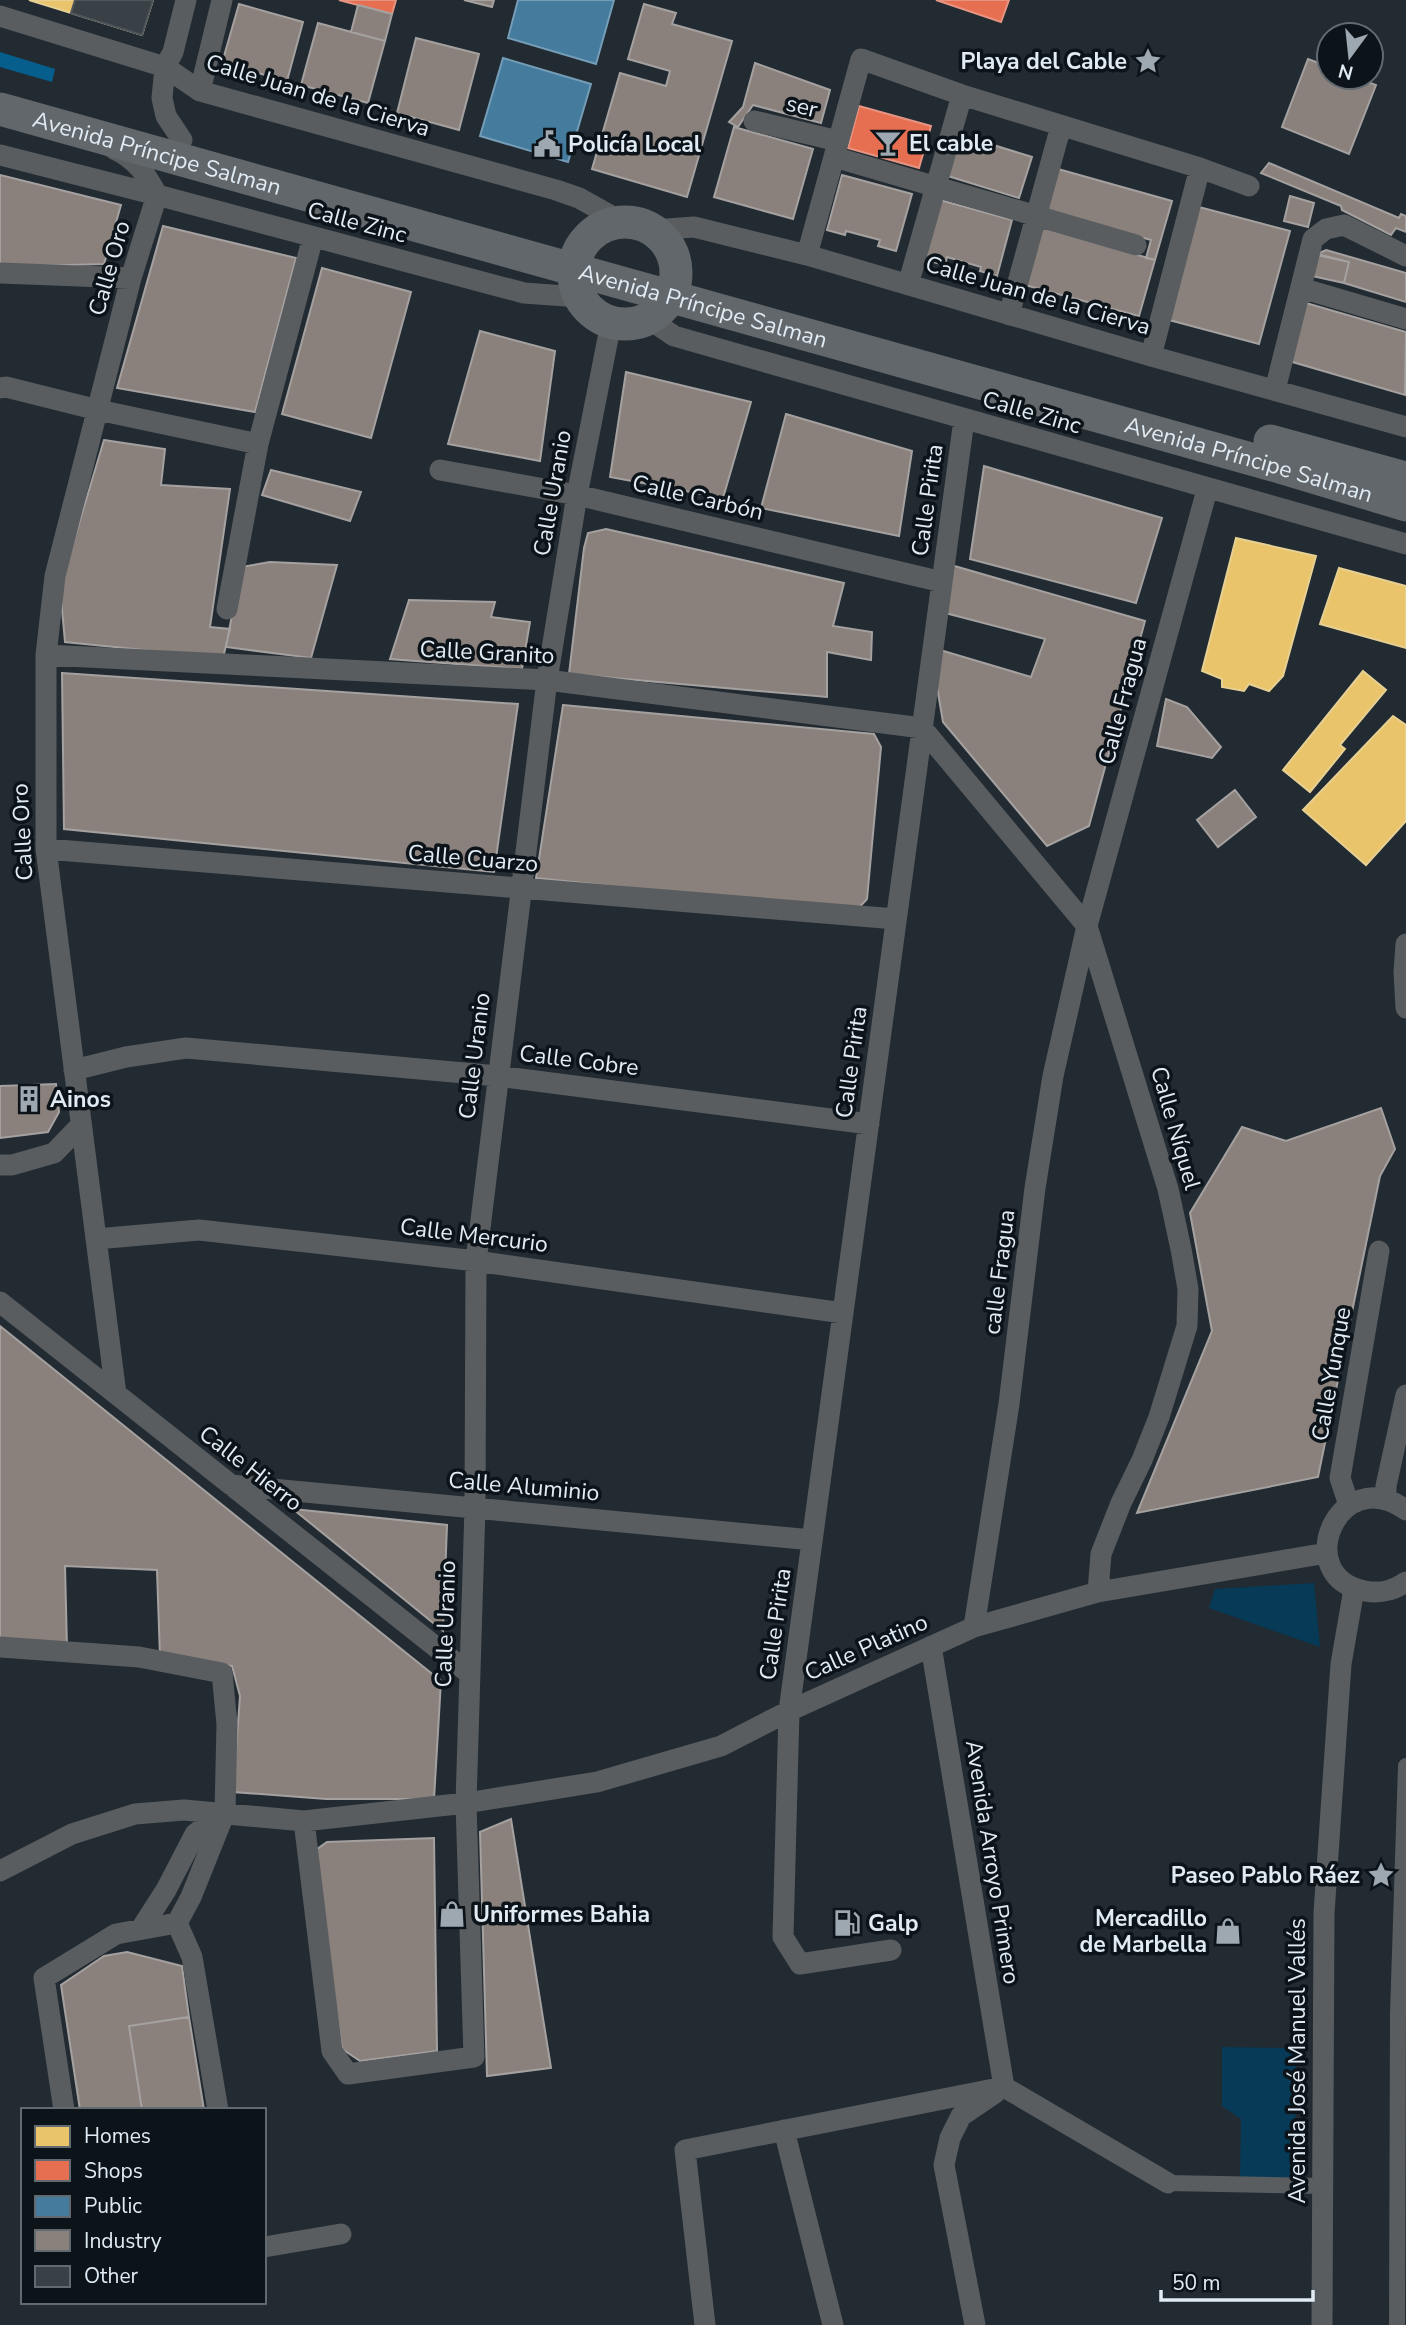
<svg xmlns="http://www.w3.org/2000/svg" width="1406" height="2325" font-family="'Nunito Sans',sans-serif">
  <rect width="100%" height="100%" fill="#222b32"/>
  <path fill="#063a57" d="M1314,1583L1320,1647L1209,1608L1215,1589Z
    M1222,2047L1296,2048L1295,2181L1240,2180L1241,2119L1222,2106Z"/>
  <path fill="#065e8d" d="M0,52L55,69L52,82L0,67Z"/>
  <path fill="#e9c46a" stroke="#e6d093" stroke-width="2" d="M29,0H153L142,35Z
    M1236,538L1316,556L1283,676L1269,691L1249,684L1244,691L1222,687V679L1202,671Z
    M1339,568L1406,586V648L1320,624Z
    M1363,671L1386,690L1340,745L1345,749L1310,792L1283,770Z
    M1393,716L1406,725V821L1366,865L1303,810Z"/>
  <path fill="#e76f51" stroke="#e59482" stroke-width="2" d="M339,0H396L392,14Z
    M936,0H1009L1001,22Z
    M859,106L931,126L919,168L848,148Z"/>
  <path fill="#457b9d" stroke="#749db7" stroke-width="2" d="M518,0H614L596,64L508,38Z
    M503,58L591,84L568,162L480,136Z"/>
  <path fill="#8a817c" stroke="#a4a1a0" stroke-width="2" d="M464,0H494L492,7Z
    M239,4L303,22L287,81L222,63Z
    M644,4L676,13L672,24L732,41L687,197L592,169L620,73L666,86L670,71L628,59Z
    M358,5L392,14L385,41L351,32Z
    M318,23L385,41L368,103L301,85Z
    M416,38L479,54L459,130L397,113Z
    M1308,59L1329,67V77H1355L1376,85L1349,154L1282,127Z
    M755,63L830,90L821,123L753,105L738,127L729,122L743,107Z
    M734,127L813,149L793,219L714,197Z
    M961,135L1032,157L1019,198L948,176Z
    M1269,163L1399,218L1401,214L1406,216V232L1396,228L1391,235L1342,210L1341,206L1261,173Z
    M1058,169L1172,201L1155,260L1146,258L1151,240L1046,211Z
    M0,175L121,205L104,264L0,267Z
    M842,175L912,194L896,251L878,246L880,240L846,231L845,235L827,230Z
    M1290,196L1314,203L1308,227L1284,221Z
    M940,200L1012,220L997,276L980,271L981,267L947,257L945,265L925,260Z
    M1199,207L1290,231L1259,344L1169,320Z
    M163,226L296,258L255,412L117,388Z
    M1040,227L1155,260L1139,316L1025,285Z
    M1326,250L1406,273V302L1344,283L1349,262L1317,254Z
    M1317,255L1349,262L1344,283L1312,276Z
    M322,268L411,292L371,438L282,414Z
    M1306,303L1406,332L1405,395L1289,361Z
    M480,331L555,351L540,461L448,444Z
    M626,372L751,402L723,498L610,477Z
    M786,414L912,451L899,536L761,508Z
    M104,440L165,449L161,485L230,489L210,627L230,629L223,658L65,642L60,587Z
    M984,466L1162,518L1136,603L970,559Z
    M271,470L361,492L350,521L262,495Z
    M606,529L844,583L833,626L872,632L871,660L827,652V697L569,674L584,548L588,533Z
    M270,562L337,565L311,658L226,647L241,567Z
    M951,565L1145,621L1089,826L1047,846L943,722L937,687V649L1031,677L1045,639L945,613Z
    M409,600L495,602L491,617L530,622L522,669L390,659Z
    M62,673L518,704L494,872L64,829Z
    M1166,699L1187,707L1221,747L1212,758L1157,746Z
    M563,705L874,734L881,747L867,899L855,912L536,878Z
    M1235,790L1256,817L1218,847L1197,820Z
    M56,1084L59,1112L48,1132L0,1138V1086Z
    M1381,1108L1395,1149L1380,1176L1318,1477L1137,1513L1212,1331L1190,1213L1242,1127L1286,1141Z
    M0,1326L441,1681L434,1799H326L233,1792L240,1696L232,1666L160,1657L157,1570L65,1566L67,1648L0,1640Z
    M293,1509L447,1525L443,1631Z
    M511,1819L551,2068L487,2076L480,1832Z
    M434,1838L437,2051L360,2061L342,2049L313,1852L327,1842Z
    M127,1952L182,1966L189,2017L129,2026L142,2110H80L61,1985L104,1956Z
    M189,2017L204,2110H142L129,2026Z"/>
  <path fill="#394046" stroke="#4e565c" stroke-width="2" d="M75,0H153L142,35L71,13Z"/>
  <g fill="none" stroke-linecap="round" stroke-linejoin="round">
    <path stroke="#595d60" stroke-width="16" d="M1168,2183L1323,2186
      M1397,2325L1398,2014L1406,1766"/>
    <path stroke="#595d60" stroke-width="21" d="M0,16L165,67L200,91L556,190L579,198L622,222
      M200,91L222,0
      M754,121L838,141
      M182,140L166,116L162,98L165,67L173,52L186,0
      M114,149C135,158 147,175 157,195L131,278L55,576L46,655V849L116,1394
      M0,155L157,195L524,293L579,297
      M834,157L1136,245
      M653,230L694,227L807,255L1151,356L1406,427
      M807,255L861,59L962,95L1200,168
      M0,273L131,278
      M908,285L962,95
      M1301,288L1406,319
      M1009,315L1061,126
      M649,319L674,336L1406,544
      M1151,356L1200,168L1249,186
      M0,388L6,387L98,410L258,444
      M1275,390L1313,239L1326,229L1344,225L1406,256
      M440,470L577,495L942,582
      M227,609L258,444L313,237
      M46,655L547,680L922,728L1087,926L1168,1189L1181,1249L1188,1289L1187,1326L1159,1417L1142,1460L1121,1503L1101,1554L1098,1592
      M46,849L896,919
      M1406,944L1404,972L1406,1008
      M74,1070L126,1057L186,1048L498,1076L869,1124
      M0,1165H12L54,1153L81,1125
      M96,1239L199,1230L476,1261L843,1313
      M0,1302L470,1674
      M231,1485L812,1540
      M1386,1499V1486L1406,1395
      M1349,1505L1340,1478L1379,1251
      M1406,1510C1338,1461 1290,1577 1365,1591C1381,1594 1393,1591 1406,1582
      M974,1627L1009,1404L1035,1188L1053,1076L1087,926L1207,490
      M931,1646L1004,2087L1168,2183
      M0,1647L139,1657L222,1673L227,1724L225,1812L191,1897L177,1923
      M304,1821L332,2051L348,2074L474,2057L466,1803L475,1507L476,1261L547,680L577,495L611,323
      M0,1871L72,1834L135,1814L184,1810L304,1821L466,1803L597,1782L721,1746L789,1711L974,1627L1098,1592L1327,1553
      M177,1923L192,1957L218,2110
      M141,1929L166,1890L195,1834L225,1812
      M891,1950L800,1964L783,1937L789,1711L964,420
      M64,2110L44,1978L116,1934L177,1923
      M784,2130L833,2325
      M264,2247L341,2234
      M705,2325L685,2150L1004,2087
      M975,2325L944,2165L950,2138L961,2116L995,2093
      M1322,2325L1324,1913L1341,1664L1354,1589"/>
    <g stroke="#61676b" stroke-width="33">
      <path id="s1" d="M0,109L1280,467L1406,505"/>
      <circle cx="625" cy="273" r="51"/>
      <path d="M1270,441L1406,478"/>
    </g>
  </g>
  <defs>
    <symbol id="sight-bare" viewBox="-9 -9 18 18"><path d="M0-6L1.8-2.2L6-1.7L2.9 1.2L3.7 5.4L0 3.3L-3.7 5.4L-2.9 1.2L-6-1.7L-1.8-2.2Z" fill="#9ea8b0" stroke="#0c141a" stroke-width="2.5" paint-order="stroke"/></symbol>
    <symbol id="bar-bare" viewBox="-9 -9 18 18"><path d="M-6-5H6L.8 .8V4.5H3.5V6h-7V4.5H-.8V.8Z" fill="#9ea8b0" stroke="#0c141a" stroke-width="2.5" paint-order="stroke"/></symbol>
    <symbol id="civic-bare" viewBox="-9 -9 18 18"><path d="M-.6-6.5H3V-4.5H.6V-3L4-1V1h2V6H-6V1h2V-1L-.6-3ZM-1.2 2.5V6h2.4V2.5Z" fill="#9ea8b0" stroke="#0c141a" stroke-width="2.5" paint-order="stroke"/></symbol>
    <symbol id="building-bare" viewBox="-9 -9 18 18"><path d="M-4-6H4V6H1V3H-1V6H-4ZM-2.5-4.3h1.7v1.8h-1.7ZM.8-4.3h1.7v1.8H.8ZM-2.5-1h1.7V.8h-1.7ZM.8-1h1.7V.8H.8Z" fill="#9ea8b0" stroke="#0c141a" stroke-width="2.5" paint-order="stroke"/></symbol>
    <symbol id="shop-bare" viewBox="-9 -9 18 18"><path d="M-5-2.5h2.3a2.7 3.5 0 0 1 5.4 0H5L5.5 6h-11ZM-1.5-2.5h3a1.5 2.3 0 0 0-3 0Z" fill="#9ea8b0" stroke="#0c141a" stroke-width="2.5" paint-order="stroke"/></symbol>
    <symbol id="fuel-bare" viewBox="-9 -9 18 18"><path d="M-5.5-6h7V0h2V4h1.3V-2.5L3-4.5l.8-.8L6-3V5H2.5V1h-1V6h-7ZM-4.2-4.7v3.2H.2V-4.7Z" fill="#9ea8b0" stroke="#0c141a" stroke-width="2.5" paint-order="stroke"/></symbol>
  </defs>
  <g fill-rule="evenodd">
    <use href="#sight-bare" x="1129" y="42" width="38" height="38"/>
    <use href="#bar-bare" x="869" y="124" width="38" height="38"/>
    <use href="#civic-bare" x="528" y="125" width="38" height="38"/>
    <use href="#building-bare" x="10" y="1080" width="38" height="38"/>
    <use href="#sight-bare" x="1362" y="1856" width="38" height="38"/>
    <use href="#shop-bare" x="433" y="1895" width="38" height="38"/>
    <use href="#fuel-bare" x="828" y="1904" width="38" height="38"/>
    <use href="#shop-bare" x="1209" y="1912" width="38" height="38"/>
  </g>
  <g text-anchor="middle" stroke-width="7" stroke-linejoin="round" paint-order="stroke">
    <g font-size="23" font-weight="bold" fill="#e0ebf4" stroke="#0c141a" text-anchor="start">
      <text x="1127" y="69" text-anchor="end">Playa del Cable</text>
      <text x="909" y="151">El cable</text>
      <text x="568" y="152">Policía Local</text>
      <text x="50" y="1107">Ainos</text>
      <text x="1360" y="1883" text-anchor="end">Paseo Pablo Ráez</text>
      <text x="473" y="1922">Uniformes Bahia</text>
      <text x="1207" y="1926" text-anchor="end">Mercadillo<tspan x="1207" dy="26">de Marbella</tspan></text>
      <text x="868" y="1931">Galp</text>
    </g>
    <g font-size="23" fill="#e0ebf4" stroke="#0c141a">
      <text transform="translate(318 95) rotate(17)" y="8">Calle Juan de la Cierva</text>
      <text transform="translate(802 106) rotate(14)" y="8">ser</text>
      <text dy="8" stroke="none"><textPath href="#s1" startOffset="163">Avenida Príncipe Salman</textPath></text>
      <text transform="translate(357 222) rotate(15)" y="8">Calle Zinc</text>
      <text transform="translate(109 268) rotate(-74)" y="8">Calle Oro</text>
      <text transform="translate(1038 295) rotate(16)" y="8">Calle Juan de la Cierva</text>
      <text dy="8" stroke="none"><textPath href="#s1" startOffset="730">Avenida Príncipe Salman</textPath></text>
      <text transform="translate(1032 412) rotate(16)" y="8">Calle Zinc</text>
      <text dy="8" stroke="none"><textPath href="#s1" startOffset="1297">Avenida Príncipe Salman</textPath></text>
      <text transform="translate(552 493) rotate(-80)" y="8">Calle Uranio</text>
      <text transform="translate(698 497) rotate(13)" y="8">Calle Carbón</text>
      <text transform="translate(927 500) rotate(-82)" y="8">Calle Pirita</text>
      <text transform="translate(487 652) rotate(3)" y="8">Calle Granito</text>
      <text transform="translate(1122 701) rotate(-75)" y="8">Calle Fragua</text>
      <text transform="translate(22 832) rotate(-93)" y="8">Calle Oro</text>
      <text transform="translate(473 858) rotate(5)" y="8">Calle Cuarzo</text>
      <text transform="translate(474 1056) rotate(-83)" y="8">Calle Uranio</text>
      <text transform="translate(579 1060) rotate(7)" y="8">Calle Cobre</text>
      <text transform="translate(851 1062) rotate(-82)" y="8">Calle Pirita</text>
      <text transform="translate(1176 1128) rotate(74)" y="8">Calle Níquel</text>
      <text transform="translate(474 1235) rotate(7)" y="8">Calle Mercurio</text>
      <text transform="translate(999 1272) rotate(-83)" y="8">calle Fragua</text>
      <text transform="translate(1331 1374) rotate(-80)" y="8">Calle Yunque</text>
      <text transform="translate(251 1468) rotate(38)" y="8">Calle Hierro</text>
      <text transform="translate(524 1486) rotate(5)" y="8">Calle Aluminio</text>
      <text transform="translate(445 1624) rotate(-88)" y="8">Calle Uranio</text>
      <text transform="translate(775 1624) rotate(-82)" y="8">Calle Pirita</text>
      <text transform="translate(866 1647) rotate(-24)" y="8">Calle Platino</text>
      <text transform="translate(993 1862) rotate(81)" y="8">Avenida Arroyo Primero</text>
      <text transform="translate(1297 2061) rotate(-90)" y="8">Avenida José Manuel Vallés</text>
    </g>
  </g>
  <rect x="21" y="2108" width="245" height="196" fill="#0c141a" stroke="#616a71" stroke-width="2"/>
  <rect x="35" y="2126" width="35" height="21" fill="#e9c46a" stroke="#616a71" stroke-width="2"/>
  <text x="84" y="2143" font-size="21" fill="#e0ebf4">Homes</text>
  <rect x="35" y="2160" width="35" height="21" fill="#e76f51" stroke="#616a71" stroke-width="2"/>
  <text x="84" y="2178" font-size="21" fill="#e0ebf4">Shops</text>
  <rect x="35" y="2196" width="35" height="21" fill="#457b9d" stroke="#616a71" stroke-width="2"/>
  <text x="84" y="2213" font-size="21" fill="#e0ebf4">Public</text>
  <rect x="35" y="2230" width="35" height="21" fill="#8a817c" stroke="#616a71" stroke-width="2"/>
  <text x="84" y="2248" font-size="21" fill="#e0ebf4">Industry</text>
  <rect x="35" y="2266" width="35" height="21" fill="#394046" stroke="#616a71" stroke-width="2"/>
  <text x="84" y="2283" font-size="21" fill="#e0ebf4">Other</text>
  <g transform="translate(1350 56) rotate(195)"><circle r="33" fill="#0c141a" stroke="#616a71" stroke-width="2"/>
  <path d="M0-5L12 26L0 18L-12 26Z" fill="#9ea8b0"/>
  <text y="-10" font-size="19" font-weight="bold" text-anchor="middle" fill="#e0ebf4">N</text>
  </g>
  <path d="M1161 2290v10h152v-10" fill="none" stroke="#e0ebf4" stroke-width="3.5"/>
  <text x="1172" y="2290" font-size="21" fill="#e0ebf4" stroke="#0c141a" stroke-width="5" paint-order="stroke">50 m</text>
</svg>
